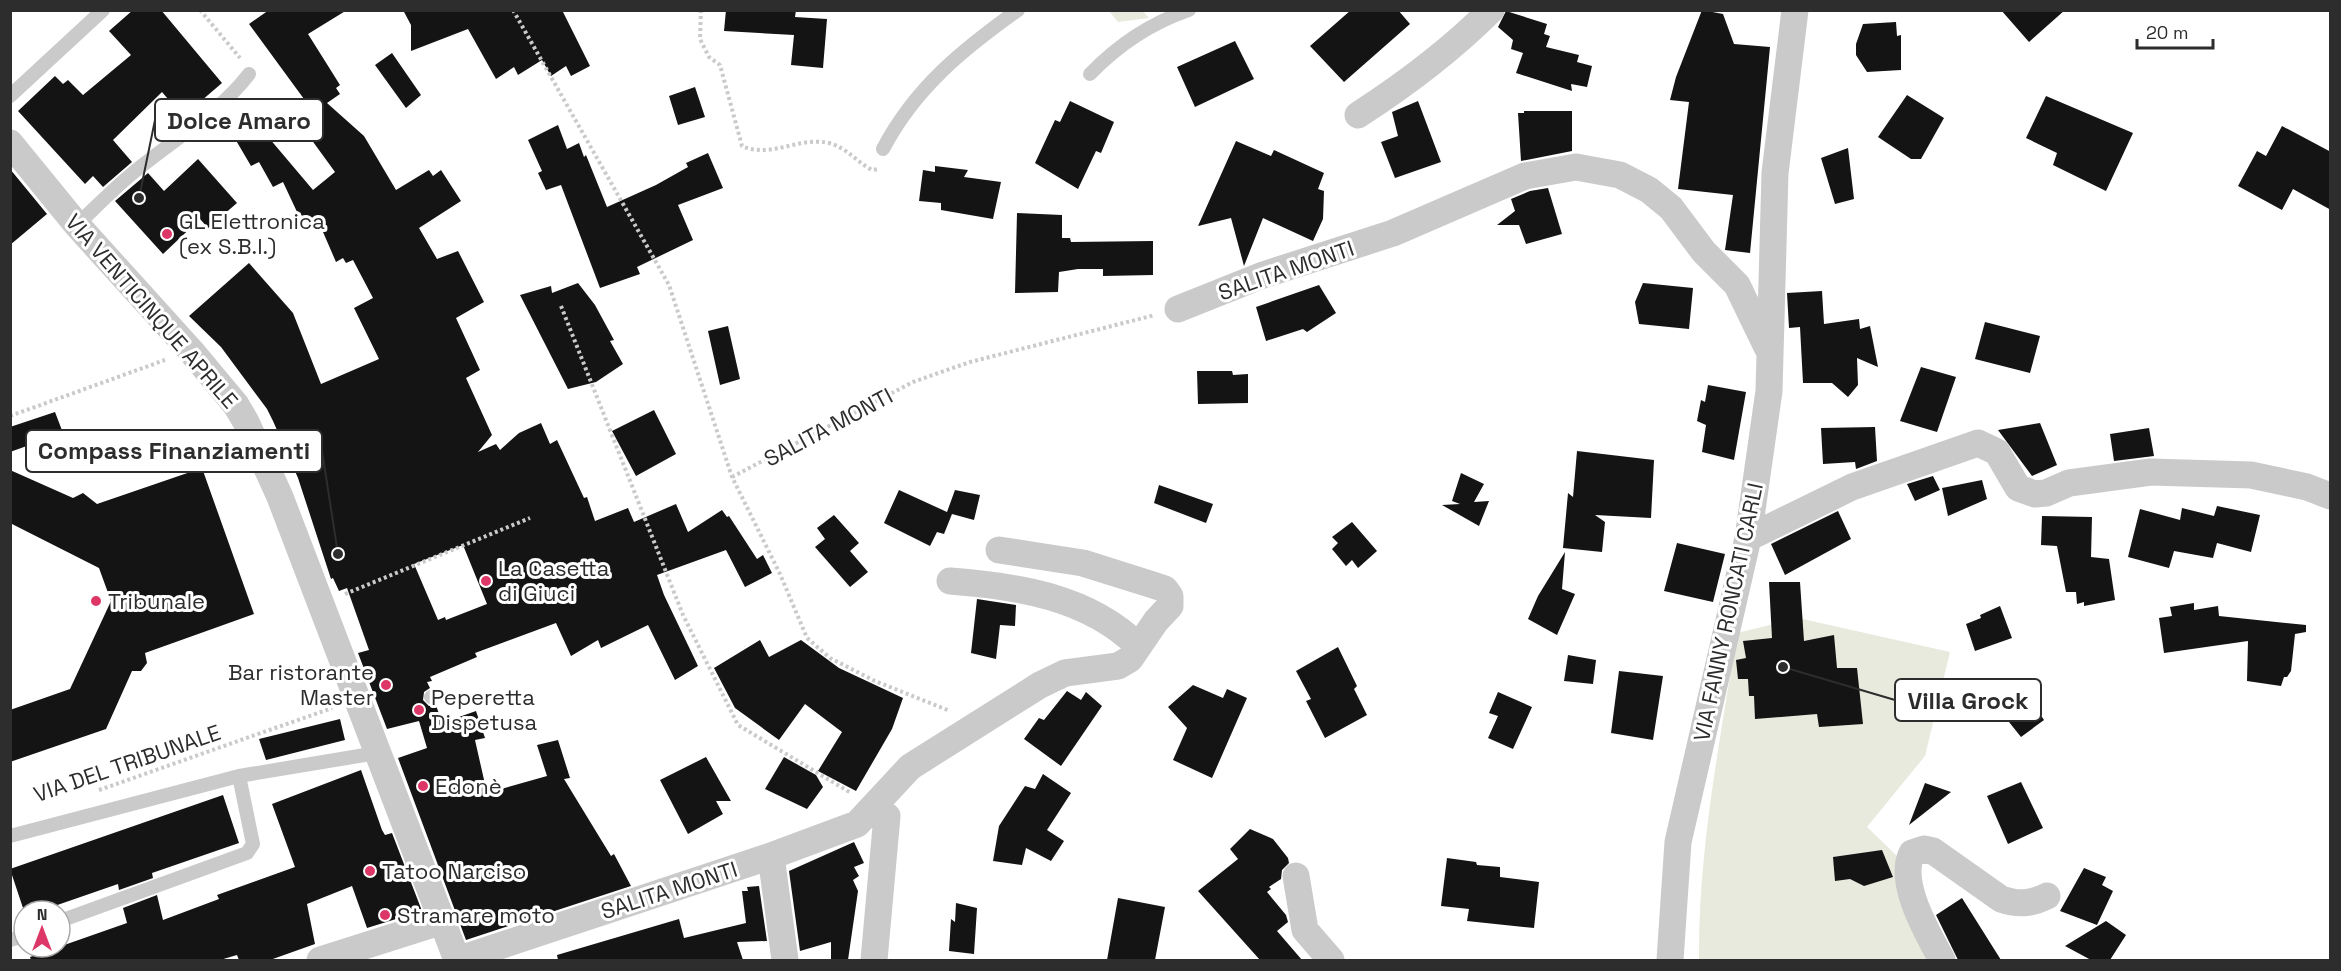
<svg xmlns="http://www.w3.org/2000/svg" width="2341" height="971" font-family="'Space Grotesk',sans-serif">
  <rect width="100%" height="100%" fill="#fff"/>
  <path fill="#e7eadc" d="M1109,11H1143L1149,18L1118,22Z
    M1798,618L1950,652L1925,756L1867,827L1897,856L1909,920L1931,960H1699C1698,850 1720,742 1737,633Z"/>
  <path fill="#141414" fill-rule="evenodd" d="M133,10H161L222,83L194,107L192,103L180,113L162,92L113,140L132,162L103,187L93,176L85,184L18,111L55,76L63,84L68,80L83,95L131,55L109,31Z
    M269,10H347L308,34L340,85L336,88L340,94L327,103L364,136L396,190L429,170L433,176L441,170L461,201L419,228L437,259L458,251L484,302L456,318L480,370L466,378L492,435L478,452L496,444L500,450L519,433L541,423L550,444L557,440L584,498L587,497L595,521L628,508L634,522L676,504L688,532L722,510L727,517L729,516L757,559L763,555L772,573L745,587L726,550L657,575L664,595L698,666L675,680L648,625L601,648L598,640L571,656L556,623L475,653L477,657L430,677L432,681L427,682L430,688L424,692L423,700L429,706L436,705L442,723L476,711L485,738L475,740L487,793L547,776L537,745L558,740L570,778L564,779L611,856L614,854L631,886L466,940L398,758L427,748L419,721L387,729L358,653L369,650L347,588L339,591L333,578L331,579L298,478L273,421L267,409L221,347L189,316L249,263L293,313L321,384L379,359L354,308L373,298L353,260L346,263L343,258L336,262L320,225L312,229L305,216L303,218L300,212L298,214L283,182L273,187L259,162L251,166L234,137L258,125L313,190L335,172L311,139L323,125L249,24ZM463,545L487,604L446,620L445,617L438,620L414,564Z
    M403,10H562L590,66L571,76L566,66L551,76L542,60L518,75L514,67L496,79L468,29L411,51V25Z
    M726,10H796L795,17L827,19L823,68L791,65L794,35L724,31Z
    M1351,10H1398L1410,24L1344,82L1310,46Z
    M1702,10L1723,14L1734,44L1770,47L1750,253L1725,250L1733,195L1678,189L1689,102L1670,100L1676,77Z
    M2001,10H2065L2029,42Z
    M1506,11L1547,24L1544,34L1550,36L1546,47L1579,55L1577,62L1592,66L1587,87L1571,84L1572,91L1516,73L1523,53L1511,49L1513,40L1498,27Z
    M1896,22L1897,36L1901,35V70L1867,72L1856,55V44L1863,24Z
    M1235,41L1254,79L1195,107L1177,67Z
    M392,53L421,95L406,108L375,65Z
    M695,87L705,117L678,125L669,96Z
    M1907,95L1944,118L1921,159H1911L1878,137Z
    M2046,96L2133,133L2106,191L2053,165L2057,153L2026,138Z
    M1070,101L1114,122L1101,153L1096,151L1078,189L1035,163L1055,120L1060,122Z
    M1418,101L1441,162L1395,178L1381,142L1398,136L1392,112Z
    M1524,111H1572V151L1521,161L1518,113H1524Z
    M558,125L567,149L579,143L584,157L586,155L607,207L656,185L688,167L686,163L708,153L723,188L678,205L693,240L637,267L640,274L600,288L561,185L546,190L538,173L542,171L528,140Z
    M2282,126L2331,152V210L2293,189L2282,210L2238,186L2257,151L2266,156Z
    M1236,141L1271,156L1274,150L1324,173L1318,189L1324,191L1323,219L1313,241L1263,218L1244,266L1231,218L1198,226Z
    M1848,148L1854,199L1835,204L1821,158Z
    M198,159L237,203L208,228L200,219L163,254L115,201L148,173L164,191Z
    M935,166L968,170L964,177L1001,182L993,219L941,210V203L919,201L923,170L935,172Z
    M10,169L47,214L10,245Z
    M1548,188L1562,234L1526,244L1519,225H1497L1515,211L1511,199L1530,191Z
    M1017,213L1062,215V238H1070L1071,242L1153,241V275L1103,276V269H1078L1059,272L1058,292L1015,293Z
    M578,283L595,305L614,340L610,341L623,364L596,382L568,389L520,295L551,286L552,293Z
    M1643,283L1693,288L1689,329L1639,324L1635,302Z
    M1319,285L1336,313L1307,332L1303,329L1266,341L1256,307Z
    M1822,291L1824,324L1859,319L1860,329L1870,326L1878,367L1857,358L1858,385L1848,397L1832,383H1803L1800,327L1789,328L1787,293Z
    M1985,322L2040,336L2030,373L1975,359Z
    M728,326L740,379L720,385L708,331Z
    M1921,367L1956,377L1937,432L1900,421Z
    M1197,371H1232L1233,375L1248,374V403L1198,404Z
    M1708,385L1746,392L1734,460L1702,452L1706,425L1697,421L1701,400L1705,402Z
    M654,410L676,454L636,476L612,431Z
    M55,412L63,433L10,452V427Z
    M2040,423L2057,465L2032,476L1998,430Z
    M1875,427L1877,461L1856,469L1855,462L1823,464L1821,428Z
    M2149,428L2154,456L2114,461L2110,434Z
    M1577,451L1654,460L1651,518L1595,515L1605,522L1602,552L1563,548L1568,493L1573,497Z
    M202,468L254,614L145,653L147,663L141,671H132L106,729L10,762V710L70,689L111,601L99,568L10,523V470L73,498L83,493L97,504Z
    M1461,473L1484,484L1474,502L1489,501L1479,526L1442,505L1460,504L1452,501Z
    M1933,476L1940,490L1915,501L1907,484Z
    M1982,480L1987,499L1948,516L1942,488Z
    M1159,485L1213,504L1206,523L1154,503Z
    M899,490L947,512L955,490L980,495L974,520L952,514L944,534L937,532L930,546L884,523Z
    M2217,506L2260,515L2251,552L2217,543L2213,558L2174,551L2169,568L2128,557L2140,509L2180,520L2182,508L2214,516Z
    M1838,511L1851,539L1785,575L1771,544Z
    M834,515L859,543L850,551L868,572L850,587L815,547L825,539L817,528Z
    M2042,516L2092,517L2091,557L2109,559L2115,600L2084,606V602L2077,604L2076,592H2066L2057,546L2041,545Z
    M1352,522L1377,551L1358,568L1352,560L1346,566L1332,549L1338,543L1332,537Z
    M1677,543L1725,554L1713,602L1664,591Z
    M1565,552L1562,589L1575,594L1557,635L1528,619L1538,596Z
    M1769,582H1800L1804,641L1834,635L1837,668H1857L1863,724L1819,727L1817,714L1755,719L1754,696H1749L1748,679H1738L1736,660L1746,658L1743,641L1772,638Z
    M977,599L1016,605L1015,626L1000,625L996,659L971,653Z
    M2194,603V610L2218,606L2219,616L2306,625V632L2295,634L2291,671L2287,677H2284L2281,686L2247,681L2248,641L2164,653L2159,618L2172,616L2170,607Z
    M2000,606L2012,638L1975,651L1966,624L1981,618L1980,615Z
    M760,640L769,657L801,640L839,668L903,698L892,729L856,791L818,771L842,732L805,704L779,740L735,708L714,668Z
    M1338,647L1357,686L1354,689L1367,715L1325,738L1306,701L1311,699L1296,671Z
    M1568,655L1596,660L1593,684L1564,681Z
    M1619,671L1663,676L1653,740L1611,733Z
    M1193,685L1223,698L1227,689L1247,698L1212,778L1173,760L1187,728L1168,707Z
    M1067,691L1081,700L1086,692L1102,706L1061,766L1024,739L1039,718L1044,720Z
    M1498,692L1532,707L1513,749L1488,738L1498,716L1489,713Z
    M2028,696L2044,720L2021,737L2009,722L2013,719L2008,711Z
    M340,719L345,740L266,760L259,739Z
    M706,757L731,801H716L723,814L688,834L660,780Z
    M784,757L816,775L823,787L807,809L765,789Z
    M361,770L382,830L385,835L392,833L422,911L367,928L352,886L307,904L315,944L270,960H239L237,955L220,960H31L30,957L127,923L123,908L157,895L163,920L219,899L217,895L295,867L272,804Z
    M1043,774L1071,793L1047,830L1064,841L1051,861L1026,848L1022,865L993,861L999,826L1025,786L1035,789Z
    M2021,782L2043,828L2008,844L1987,796Z
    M1925,783L1951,792L1909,825Z
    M223,795L239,843L152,873L153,878L119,890L118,884L40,911H24L10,869Z
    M1250,829L1273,839L1288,858L1289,863L1282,870L1281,879L1269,887L1271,889L1267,892L1286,915L1288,922L1277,931L1302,960H1260L1198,891L1238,859L1230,849Z
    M854,842L864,863L854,867L859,876L853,880L858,891L848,960H831V942L800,951L789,871Z
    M1882,850L1893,877L1864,886L1850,879L1835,881L1833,857Z
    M1447,858L1476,862L1477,865L1500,867V877L1539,882L1534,928L1467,921L1469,909L1441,906Z
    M2084,868L2106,877L2102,885L2113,891L2097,925L2060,911Z
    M759,886L767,941L737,942L743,960H558L557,955L679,919L684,938L746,923L742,891H748L747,887Z
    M1118,898L1165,907L1155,960H1107Z
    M1962,898L2001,960H1958L1936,915Z
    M956,903L977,908L974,954L949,951L951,919L955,922Z
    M2106,921L2126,935L2110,960H2091L2065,946Z"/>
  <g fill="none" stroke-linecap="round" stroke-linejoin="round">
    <path stroke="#cacaca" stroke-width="4" stroke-dasharray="3 3" stroke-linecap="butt" d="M200,10L240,58
      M513,10L669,285L732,477L780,574L807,638L830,658L875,681L950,711
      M701,10L700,39L709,57L720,65L742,146C771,159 799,136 829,143C847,148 857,162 872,170L878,169
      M561,306L683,615L738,725L851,793
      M10,416L165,360
      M732,477L913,382L970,362L1155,315
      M345,594L530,518
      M99,790L332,708"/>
    <path stroke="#cacaca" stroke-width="14" d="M1090,74C1118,45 1151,23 1189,10
      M10,96L103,10
      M883,149C915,88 962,50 1018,10
      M77,225C97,206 117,185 139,168C176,138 220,112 249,74
      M431,697L436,695
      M10,836L239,776
      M60,921L247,853L253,844L239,776L377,753
      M10,940L24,936"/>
    <path stroke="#cacaca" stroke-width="27" d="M1358,115C1406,84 1450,51 1491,10
      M10,143L77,225L191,351L236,405L246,422L280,497L457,960
      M1178,309L1263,275L1393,233L1525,176L1576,167L1620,175L1649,190L1671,208L1704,252L1737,285L1767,347
      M1748,538L1852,487L1978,443L1997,452L2018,488L2035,494L2046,493L2069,483L2151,472L2251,475L2307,487L2330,496
      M950,581C1017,586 1089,597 1138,646
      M771,856L785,960
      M1296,876L1305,930L1331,960
      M320,960L443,921
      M457,960L771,856L857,824L910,767L1040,685L1065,673L1118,666L1130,659L1156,621L1170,606V596L1165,589L1153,585L1083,563L999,550
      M874,960L887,816L875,807
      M1670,960L1678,842L1748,538L1769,391L1775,173L1795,10
      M1942,960C1928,934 1897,882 1912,853L1924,849L1933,851L2001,899C2018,905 2031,904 2047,896"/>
  </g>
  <g fill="#dd3767" stroke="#fff" stroke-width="2">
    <circle cx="167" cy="234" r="6"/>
    <circle cx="486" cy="581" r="6"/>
    <circle cx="96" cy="601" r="6"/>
    <circle cx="386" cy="685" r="6"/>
    <circle cx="419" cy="710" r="6"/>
    <circle cx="423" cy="786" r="6"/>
    <circle cx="370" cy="871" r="6"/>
    <circle cx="385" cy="915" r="6"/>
  </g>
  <g text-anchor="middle" stroke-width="6" stroke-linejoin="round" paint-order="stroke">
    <g font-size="22" fill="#2d2d2d" stroke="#fff" text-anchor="start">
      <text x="179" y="229">GL Elettronica<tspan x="179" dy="25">(ex S.B.I.)</tspan></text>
      <text x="498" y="576">La Casetta<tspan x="498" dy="25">di Giuci</tspan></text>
      <text x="108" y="609">Tribunale</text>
      <text x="374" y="680" text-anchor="end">Bar ristorante<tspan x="374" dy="25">Master</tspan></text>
      <text x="431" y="705">Peperetta<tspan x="431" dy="25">Dispetusa</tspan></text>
      <text x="435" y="794">Edonè</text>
      <text x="382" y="879">Tatoo Narciso</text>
      <text x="397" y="923">Stramare moto</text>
    </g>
    <g font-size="22" fill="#2d2d2d" stroke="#fff">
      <text transform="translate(1286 270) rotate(-19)" y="8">SALITA MONTI</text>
      <text transform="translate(152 311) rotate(49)" y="8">VIA VENTICINQUE APRILE</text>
      <text transform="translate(828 427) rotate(-28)" y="8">SALITA MONTI</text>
      <text transform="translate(1728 612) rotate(-78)" y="8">VIA FANNY RONCATI CARLI</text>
      <text transform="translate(127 763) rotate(-19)" y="8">VIA DEL TRIBUNALE</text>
      <text transform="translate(669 890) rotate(-18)" y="8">SALITA MONTI</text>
    </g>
  </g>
  <path fill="none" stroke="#2d2d2d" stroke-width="2" d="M139 198L155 120M338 554L322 451M1783 667L1895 700"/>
  <g fill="#2d2d2d" stroke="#fff" stroke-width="2">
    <circle cx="139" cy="198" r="6"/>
    <circle cx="338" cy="554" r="6"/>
    <circle cx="1783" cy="667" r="6"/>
  </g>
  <g fill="#fff" stroke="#2d2d2d" stroke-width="2">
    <rect x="155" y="99" width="168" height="42" rx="6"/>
    <rect x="26" y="430" width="296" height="42" rx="6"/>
    <rect x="1895" y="679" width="146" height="42" rx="6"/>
  </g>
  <g font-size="24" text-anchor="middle" font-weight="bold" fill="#2d2d2d">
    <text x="239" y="129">Dolce Amaro</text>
    <text x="174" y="459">Compass Finanziamenti</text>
    <text x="1968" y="709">Villa Grock</text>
  </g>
  <rect width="2341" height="971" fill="none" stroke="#2d2d2d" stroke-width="24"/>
  <g transform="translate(42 929)"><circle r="28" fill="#ffffff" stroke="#ababab" stroke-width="1.5"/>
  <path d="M0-4.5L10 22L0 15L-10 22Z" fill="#dd3767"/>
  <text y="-9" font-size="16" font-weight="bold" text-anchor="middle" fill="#2d2d2d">N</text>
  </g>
  <path d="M2137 39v9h76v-9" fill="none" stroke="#2d2d2d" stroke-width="3"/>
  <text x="2146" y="39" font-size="18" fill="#2d2d2d" stroke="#ffffff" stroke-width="4.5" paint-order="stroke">20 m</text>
</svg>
